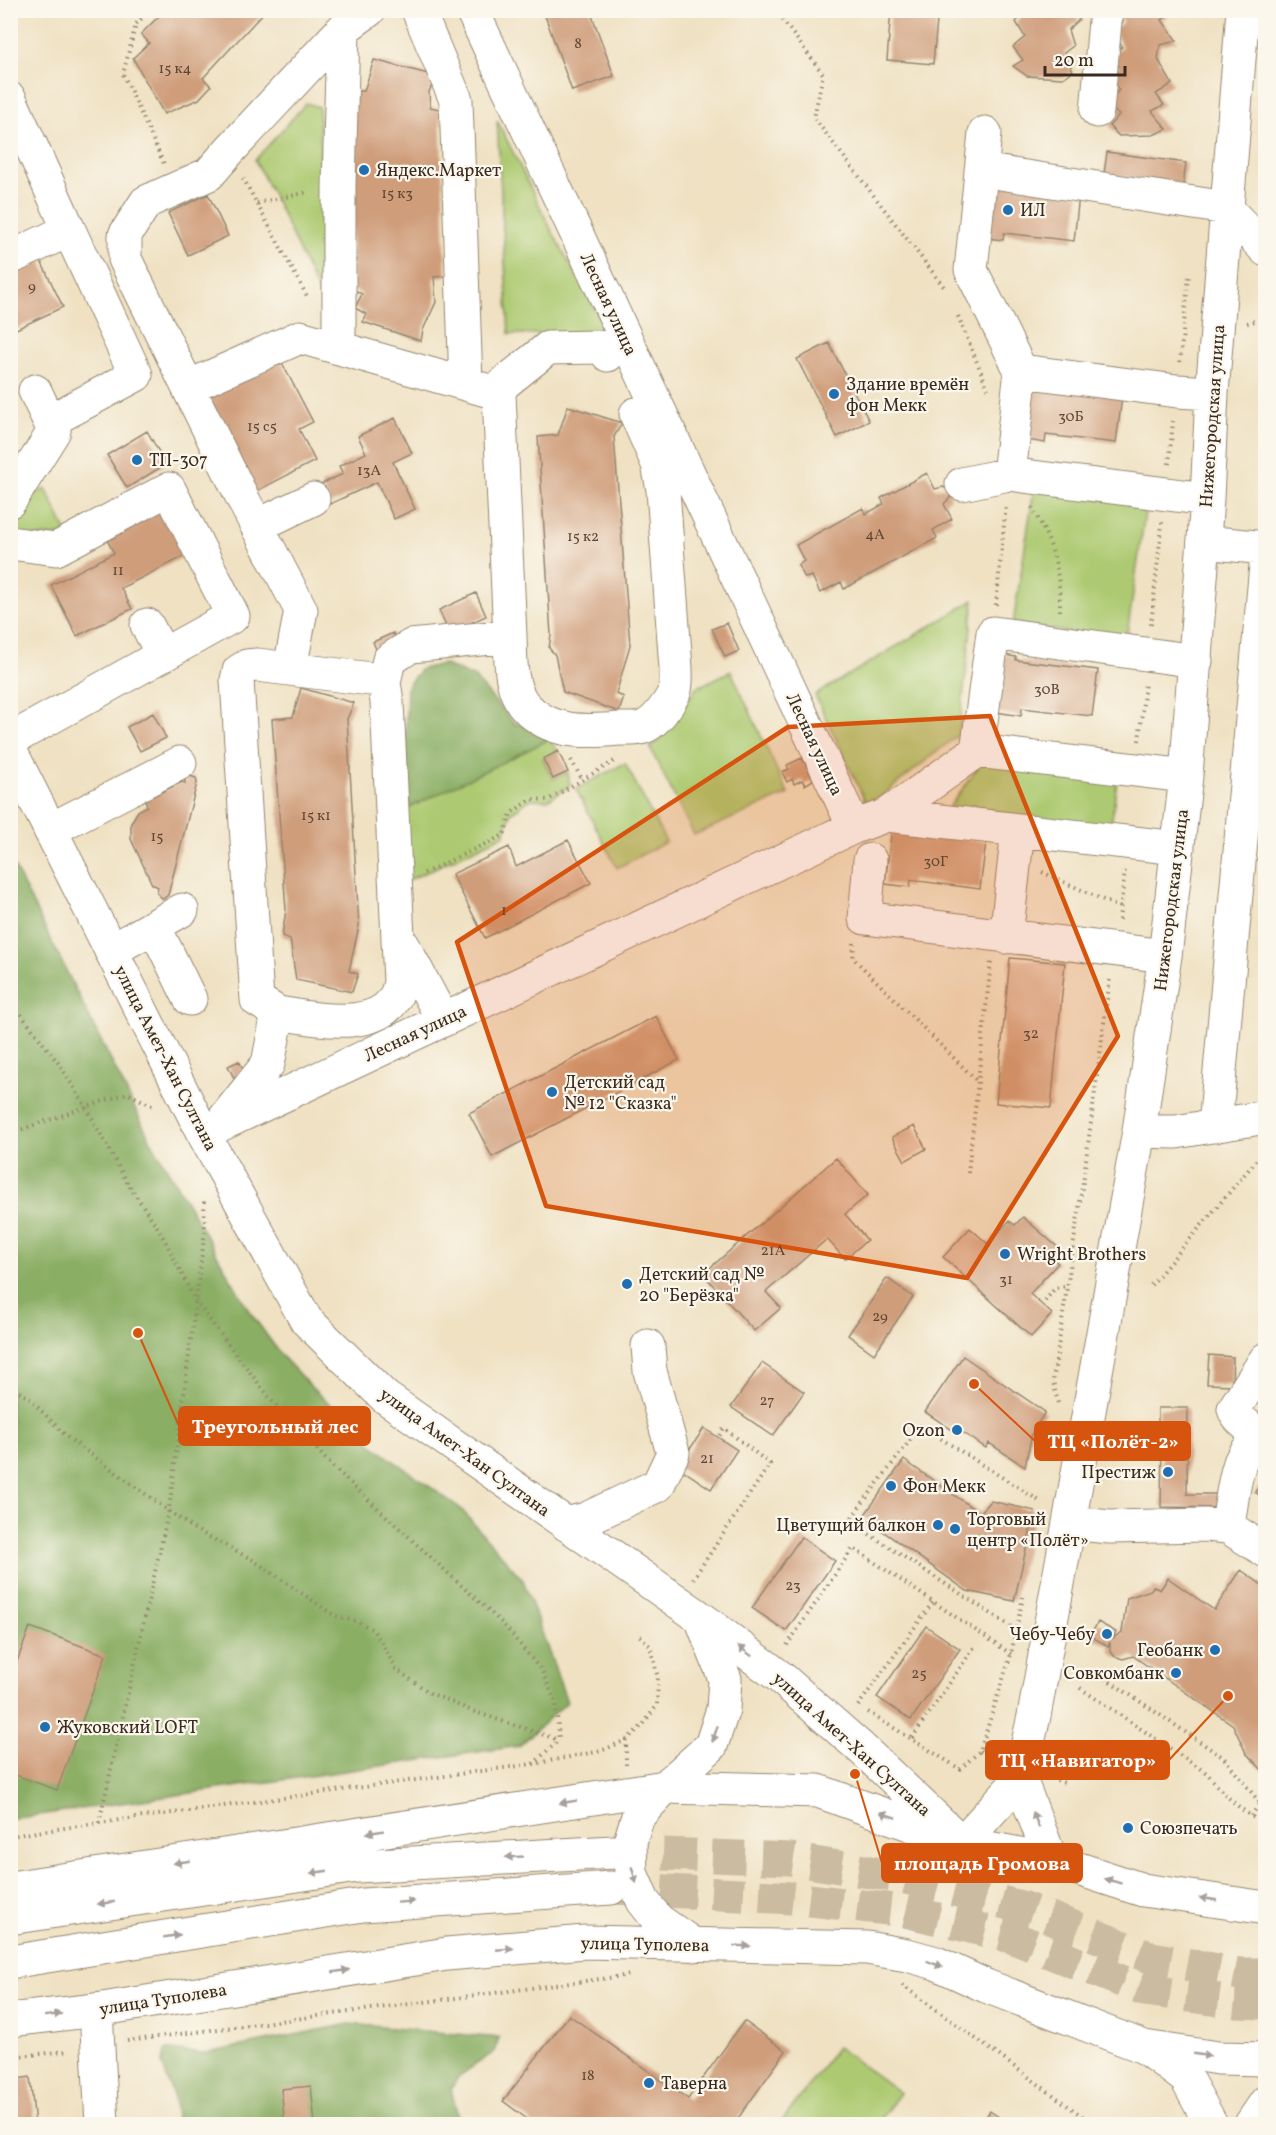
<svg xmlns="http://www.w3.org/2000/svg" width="1276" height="2135" font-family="Vollkorn,serif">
  <rect width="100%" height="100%" fill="#fbf7ec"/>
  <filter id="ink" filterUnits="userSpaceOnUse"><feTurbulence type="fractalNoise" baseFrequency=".0167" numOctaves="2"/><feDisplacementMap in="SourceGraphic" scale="12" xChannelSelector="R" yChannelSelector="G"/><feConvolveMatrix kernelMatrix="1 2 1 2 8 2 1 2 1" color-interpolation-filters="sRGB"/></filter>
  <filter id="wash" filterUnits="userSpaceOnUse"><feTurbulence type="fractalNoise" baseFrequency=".008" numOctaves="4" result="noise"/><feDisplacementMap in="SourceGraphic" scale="24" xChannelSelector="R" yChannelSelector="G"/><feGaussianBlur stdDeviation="1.35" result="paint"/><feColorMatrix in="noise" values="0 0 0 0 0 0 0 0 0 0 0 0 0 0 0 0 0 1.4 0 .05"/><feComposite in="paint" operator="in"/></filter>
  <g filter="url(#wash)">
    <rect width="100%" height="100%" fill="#efe1c2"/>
    <path fill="#adca72" stroke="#747a48" stroke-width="1.5" d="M306,103L319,107L325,307L275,199L255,160Z
      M497,120L552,231L608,334H509Z
      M46,489L68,535L11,538C10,497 9,504 46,489Z
      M1034,489L1146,506L1126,641L1013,624Z
      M974,600L959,734L868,807L815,695Z
      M731,671L788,794L694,835L650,748L660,739L696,688Z
      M545,735L558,751L543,759L553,779L568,772L570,786L548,800L531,799L511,813L504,835L405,882L403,811L506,759Z
      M984,759L1118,774L1110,833L945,813Z
      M625,763L666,842L617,868L576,789Z
      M837,2047L900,2093L877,2124H780Z"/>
    <path fill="#8aae64" stroke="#626c41" stroke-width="1.5" d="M443,664L474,677L514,723L544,729L546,741L403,811L407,686L421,669Z
      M10,858L149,1137L250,1312L281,1355L313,1389L380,1451L460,1508L523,1580L567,1702L519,1746L11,1819Z
      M349,2024L499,2038L494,2052L458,2077L451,2089L460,2124H176L175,2102L162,2063L166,2049L202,2054Z"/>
    <g id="blocks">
      <path fill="#cf9d7a" d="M165,10H266L203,78L211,86L199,99L164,114L133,58L149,43L141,34Z
        M543,10H590L614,76L572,91Z
        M891,10H938L933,64L887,60Z
        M1027,10H1072L1079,20L1068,30L1073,46L1064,53L1073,71L1063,78L1027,76L1013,66L1023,60L1013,47L1025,37L1016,22Z
        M1118,10H1174L1162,20L1177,41L1160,45L1158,59L1172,84L1156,94L1164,105L1152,111L1167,129L1153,135L1119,136L1109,126L1119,115L1107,104L1119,90L1110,79L1119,66L1112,53L1122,47L1114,30L1123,22Z
        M374,60L436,76L429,92L430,107L440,109L446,276L434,277L436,302L423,330L421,341L363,322L366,314L355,308L362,294L352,289V91H364Z
        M1107,152L1186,163L1183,185L1104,174Z
        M985,180L1079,195L1074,241L1004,233L1003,240L978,237Z
        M208,194L228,236L188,255L168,213Z
        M37,253L63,307L10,332V265Z
        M829,343L869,421L837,437L797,359Z
        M280,359L313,422L299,429L315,461L247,496L205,398Z
        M1028,382L1122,397L1116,443L1046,435L1045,443L1020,439Z
        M568,406L622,423L614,437L630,645L616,694L624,697L619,712L563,692L555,655L549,648L551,635L538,437L558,435Z
        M395,418L412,453L393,462L415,509L394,519L377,482L330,504L321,484L343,474L339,466L366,453L358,436Z
        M147,431L166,464L127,488L107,455Z
        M927,473L935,489L943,487L950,490V498L944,504L952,519L933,530L937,538L844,589L841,582L820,593L812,576L805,578L798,565L804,561L796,545L863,508L866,514L884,504L881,498Z
        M159,504L185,556L121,588L132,609L77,636L51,585L114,553L103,532Z
        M476,593L486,616L449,633L439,610Z
        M727,623L739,651L725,657L712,629Z
        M393,633L399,644L378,654L373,642Z
        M1003,655L1016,657V660L1098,670L1092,716L1022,708L1021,716L996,712Z
        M301,688L354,703L347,719L359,926L349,971L358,974L352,992L296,980L290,939L282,936L286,910L272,719L293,717Z
        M153,713L166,738L140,751L127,727Z
        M558,751L568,772L553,779L543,759Z
        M802,758L813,780L805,785L802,780L794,784L792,779L787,782L782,772L789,769L787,765Z
        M190,776L196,778L197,783L168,895L163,899L157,893L158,887L152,884L131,839V823L138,811L147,806L145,800L182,782L185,783V779Z
        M892,827L986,842L980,889L911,880L910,887L885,884Z
        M568,840L591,883L485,938L452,874L509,847L516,867Z
        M1010,958L1065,963L1051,1108L996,1103Z
        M656,1016L679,1060L492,1157L469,1113Z
        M239,1061L248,1078L237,1084L228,1066Z
        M914,1126L926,1149L905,1161L892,1137Z
        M836,1158L868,1195L845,1214L867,1240L845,1259L827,1239L766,1292L781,1308L754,1331L703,1274Z
        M1023,1217L1061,1250L1053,1259L1058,1263L1030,1294L1052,1314L1031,1337L943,1257L970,1228L988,1244L1009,1221L1015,1225Z
        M887,1278L913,1297L874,1354L848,1335Z
        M1209,1355L1233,1357L1232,1385L1207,1384Z
        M963,1356L1045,1412L1032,1433L1025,1467L989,1443L986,1448L962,1432L960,1435L925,1412Z
        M762,1363L804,1392L773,1436L731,1407Z
        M1158,1408H1188L1187,1494H1226V1508L1161,1507L1162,1438H1158Z
        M704,1428L737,1450L711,1489L678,1467Z
        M904,1460L980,1513L991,1501L1035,1511L1014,1601L967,1591L863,1517Z
        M1266,1477V1499L1255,1492Z
        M801,1537L835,1561L786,1631L752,1608Z
        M1241,1570L1266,1588V1774L1246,1753L1233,1725L1133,1656L1123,1659L1114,1656L1110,1650V1642L1108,1646L1090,1636L1098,1622L1116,1632L1113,1638L1122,1632L1127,1598L1151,1590L1153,1586L1160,1590L1168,1578L1214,1610Z
        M926,1626L960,1649L911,1720L877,1697Z
        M30,1627L106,1655L57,1790L10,1773V1680Z
        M569,2015L688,2099L744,2021L786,2051L734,2124H534L503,2101Z
        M30,2077L35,2124H10V2080Z
        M311,2086L315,2124H285L281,2089Z
        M990,2111L1009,2124H981Z"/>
    </g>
  </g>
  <g filter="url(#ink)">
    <use href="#blocks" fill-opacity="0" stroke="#958670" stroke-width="1.5"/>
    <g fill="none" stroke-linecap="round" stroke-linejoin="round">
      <path stroke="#cbbca1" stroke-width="33" stroke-dasharray="33 16" stroke-linecap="butt" d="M614,1852L790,1859L906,1878L1025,1908L1152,1958L1240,1974H1266
        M613,1888L792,1898L905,1911L1011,1937L1144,1990L1235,2002L1266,2003"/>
      <defs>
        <path id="minor" d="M418,10L456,100L466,384
          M10,99L69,230
          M1097,111L1106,10
          M985,133L971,270L1021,371
          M981,170L1226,208
          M1226,208L1266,250
          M10,258L69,230L136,375L50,421
          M339,348V186L343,29
          M188,387L300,337L486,390
          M1009,474L1021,371L1177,391L1212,393
          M962,484L1009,474L1207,499
          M10,501L54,431L35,391
          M257,526L313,499
          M1204,542L1266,548
          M10,543L56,549L169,489L233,616L10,740
          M147,625L163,655
          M510,636L499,394L502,385L548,348L598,347L604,348L608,355
          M290,669L301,610L245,503L125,259V235L146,202L209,174L229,151L343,29L369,10
          M384,682L389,660L411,646L510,636C511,659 509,688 525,706C550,734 585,732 619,729C627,729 639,730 646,726C656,721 668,705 673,695C677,688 676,676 676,668L663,490L658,464L636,414
          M977,751L993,633L1196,661
          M887,815L977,751L1186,776
          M854,827L887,815L1178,848
          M50,830L180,763
          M870,860L865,918L1165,956
          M154,926L190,999
          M1006,937L1018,830
          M403,945L443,1020
          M111,951L182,910
          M225,1118L268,1064L278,1013L257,1000L237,680L239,671L247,666L257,665L379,680L384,682L387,702L400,982C392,1036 315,1019 278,1013
          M1215,1126L1266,565
          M202,1131L220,1125L854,827L472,10
          M1139,1131L1176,1132L1266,1117
          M1069,1523L1110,1527L1205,1525L1228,1527L1266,1551
          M566,1524L586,1519L658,1485L673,1453L650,1371L648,1346
          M1228,1527C1231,1506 1233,1483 1240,1463C1243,1453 1255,1446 1253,1434C1251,1424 1238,1423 1234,1409L1266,1359
          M1020,1779L1051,1860
          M962,1843L1020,1779L1034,1716L1069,1523L1139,1131L1165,956L1186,776L1207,499L1212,393L1243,10
          M96,2010L102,2124
          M1144,2047L1186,2078L1211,2124
          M1251,2124L1266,2102"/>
        <path id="major" d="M10,750L202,1131L306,1320L385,1397L701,1618L780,1677L862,1749L962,1843
          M10,1888L665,1787L818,1791L962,1843L1051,1860L1143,1890L1266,1908
          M10,1918L357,1866L614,1852
          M694,1945L658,1920L643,1901L631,1873L630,1842L638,1816L665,1787L711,1746L723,1709L725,1679L701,1618
          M10,1962L363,1905L611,1888
          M10,2020L96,2010L447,1954L585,1942L867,1948L907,1955L936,1963L986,1986L1144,2047L1218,2058L1266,2059"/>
      </defs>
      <use href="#minor" stroke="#958670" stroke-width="35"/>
      <use href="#major" stroke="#958670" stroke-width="35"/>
      <path stroke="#958670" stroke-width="4" stroke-dasharray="1.5 4.5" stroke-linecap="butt" d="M150,10L136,24L123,74L164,164
        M775,10L823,74L814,118L944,287
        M243,178L308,298
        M257,203L309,192
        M958,316L988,389
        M1247,323L1266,318
        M1180,362L1189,274
        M1169,464L1173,421
        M1032,507C1054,547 1060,567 1060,614
        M996,605L1006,505
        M1151,625L1162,522
        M1139,741L1145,683
        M571,760L582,779
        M1042,872L1121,908
        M424,873L504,835L511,813L532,799L548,800L616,760
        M1119,920L1125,871
        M854,943L853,958L978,1082
        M10,1000L59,1064L86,1107L128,1184L160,1231L196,1302L269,1397L333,1467L502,1623L542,1671L556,1703L559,1740
        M10,1130H20L127,1093L155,1107
        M968,1173L991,962
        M1151,1285L1266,1149
        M1045,1301L1055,1288L1067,1286
        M10,1384L31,1400L67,1437L194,1529L253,1560L335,1616L357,1621L373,1630L383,1645L396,1669L430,1693L472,1711L559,1740
        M1058,1403L1053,1381L1084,1175L1110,978
        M693,1579L770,1464L724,1428L718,1438
        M1016,1630L849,1521L921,1426L1041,1502
        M787,1645L853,1548L1011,1654
        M1105,1678L1224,1758L1260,1803L1266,1805
        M1080,1688L1208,1774C1223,1796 1244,1812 1266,1826
        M858,1706L933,1602
        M868,1712L960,1769L980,1751L1011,1654L1023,1597
        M912,1738L975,1646
        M626,1740L643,1725L657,1705L658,1678L650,1646L639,1635
        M980,1751L996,1757
        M533,1764L601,1751L626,1740V1765
        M1051,1778L1065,1783
        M1251,1816L1260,1803
        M99,1823L533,1764L559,1740
        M10,1836L99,1823L169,1509L205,1231L204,1200
        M902,1985L1093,2124
        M127,2041L631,1975
        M10,2057L69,2051"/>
      <use href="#minor" stroke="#fff" stroke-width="33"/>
      <use href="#major" stroke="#fff" stroke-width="33"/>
    </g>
    <defs><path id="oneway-solid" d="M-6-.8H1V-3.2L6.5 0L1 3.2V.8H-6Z" transform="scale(1.5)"/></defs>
    <g fill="#a79f9a">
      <use href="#oneway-solid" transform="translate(745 1651) rotate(-143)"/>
      <use href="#oneway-solid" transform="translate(715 1734) rotate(108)"/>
      <use href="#oneway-solid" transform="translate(568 1802) rotate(171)"/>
      <use href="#oneway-solid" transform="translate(888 1815) rotate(-161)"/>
      <use href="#oneway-solid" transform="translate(1036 1820) rotate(-111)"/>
      <use href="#oneway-solid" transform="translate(375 1832) rotate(171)"/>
      <use href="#oneway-solid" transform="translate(514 1857) rotate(177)"/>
      <use href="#oneway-solid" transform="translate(182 1862) rotate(171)"/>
      <use href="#oneway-solid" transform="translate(319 1872) rotate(172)"/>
      <use href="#oneway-solid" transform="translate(634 1875) rotate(74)"/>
      <use href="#oneway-solid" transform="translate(1113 1881) rotate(-163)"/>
      <use href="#oneway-solid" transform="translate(1208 1899) rotate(-172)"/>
      <use href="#oneway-solid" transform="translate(406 1902) rotate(-4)"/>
      <use href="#oneway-solid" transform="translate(106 1903) rotate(172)"/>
      <use href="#oneway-solid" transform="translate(172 1936) rotate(-9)"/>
      <use href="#oneway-solid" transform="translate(742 1946) rotate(1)"/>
      <use href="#oneway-solid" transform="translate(505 1949) rotate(-5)"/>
      <use href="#oneway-solid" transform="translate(935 1964) rotate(20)"/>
      <use href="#oneway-solid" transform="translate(341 1971) rotate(-9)"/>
      <use href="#oneway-solid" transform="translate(53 2015) rotate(-7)"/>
      <use href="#oneway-solid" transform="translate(1202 2055) rotate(8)"/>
    </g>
  </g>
  <path fill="#d7540e" fill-opacity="0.2" stroke="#d7540e" stroke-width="4.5" stroke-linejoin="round" d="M990,716L1118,1036L967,1278L546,1206L457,942L788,727Z"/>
  <g fill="#1f6fb2" stroke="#fbf7ec" stroke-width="2">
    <circle cx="364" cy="170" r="6"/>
    <circle cx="1008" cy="210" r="6"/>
    <circle cx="834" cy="394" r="6"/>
    <circle cx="137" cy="460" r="6"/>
    <circle cx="552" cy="1092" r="6"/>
    <circle cx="1005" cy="1254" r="6"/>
    <circle cx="627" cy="1284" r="6"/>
    <circle cx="957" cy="1430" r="6"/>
    <circle cx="1168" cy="1472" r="6"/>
    <circle cx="891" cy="1486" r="6"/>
    <circle cx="938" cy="1525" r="6"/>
    <circle cx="955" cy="1529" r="6"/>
    <circle cx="1107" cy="1634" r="6"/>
    <circle cx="1215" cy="1650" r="6"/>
    <circle cx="1176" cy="1673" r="6"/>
    <circle cx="45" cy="1727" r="6"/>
    <circle cx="1128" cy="1828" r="6"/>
    <circle cx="649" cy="2083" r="6"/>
  </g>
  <g text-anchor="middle" stroke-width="4.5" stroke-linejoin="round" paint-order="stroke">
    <g font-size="15" fill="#604735">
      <text x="578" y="48">8</text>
      <text x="175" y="73">15 к4</text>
      <text x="397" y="198">15 к3</text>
      <text x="32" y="291">9</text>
      <text x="1071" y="421">30Б</text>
      <text x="262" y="431">15 с5</text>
      <text x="369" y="475">13А</text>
      <text x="875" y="539">4А</text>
      <text x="583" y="541">15 к2</text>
      <text x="118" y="575">11</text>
      <text x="1047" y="694">30В</text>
      <text x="316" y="820">15 к1</text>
      <text x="157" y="841">15</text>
      <text x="936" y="866">30Г</text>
      <text x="504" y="915">1</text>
      <text x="1031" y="1038">32</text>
      <text x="773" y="1255">21А</text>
      <text x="1006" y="1284">31</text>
      <text x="880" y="1321">29</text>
      <text x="767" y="1405">27</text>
      <text x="707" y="1463">21</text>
      <text x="793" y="1590">23</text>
      <text x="919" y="1678">25</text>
      <text x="588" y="2080">18</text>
    </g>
    <g font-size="18" fill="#3b2a1e" stroke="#fbf7ec" text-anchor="start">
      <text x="376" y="176">Яндекс.Маркет</text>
      <text x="1020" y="216">ИЛ</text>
      <text x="846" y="390">Здание времён<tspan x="846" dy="21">фон Мекк</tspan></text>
      <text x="149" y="466">ТП-307</text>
      <text x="564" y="1088">Детский сад<tspan x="564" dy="21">№ 12 "Сказка"</tspan></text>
      <text x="1017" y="1260">Wright Brothers</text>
      <text x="639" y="1280">Детский сад №<tspan x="639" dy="21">20 "Берёзка"</tspan></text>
      <text x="945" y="1436" text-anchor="end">Ozon</text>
      <text x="1156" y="1478" text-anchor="end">Престиж</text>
      <text x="903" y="1492">Фон Мекк</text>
      <text x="967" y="1525">Торговый<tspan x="967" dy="21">центр «Полёт»</tspan></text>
      <text x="926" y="1531" text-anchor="end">Цветущий балкон</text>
      <text x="1095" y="1640" text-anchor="end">Чебу-Чебу</text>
      <text x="1203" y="1656" text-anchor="end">Геобанк</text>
      <text x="1164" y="1679" text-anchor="end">Совкомбанк</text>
      <text x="57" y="1733">Жуковский LOFT</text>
      <text x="1140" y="1834">Союзпечать</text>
      <text x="661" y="2089">Таверна</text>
    </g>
    <g font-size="18" fill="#3b2a1e" stroke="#fbf7ec">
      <text transform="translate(609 304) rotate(65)" y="6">Лесная улица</text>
      <text transform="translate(1212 416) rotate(-86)" y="6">Нижегородская улица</text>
      <text transform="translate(815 744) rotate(65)" y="6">Лесная улица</text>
      <text transform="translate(1171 900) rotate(-83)" y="6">Нижегородская улица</text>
      <text transform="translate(415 1033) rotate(-25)" y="6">Лесная улица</text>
      <text transform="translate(166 1058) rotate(63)" y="6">улица Амет-Хан Султана</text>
      <text transform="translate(465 1452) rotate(36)" y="6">улица Амет-Хан Султана</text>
      <text transform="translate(852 1744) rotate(42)" y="6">улица Амет-Хан Султана</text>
      <text transform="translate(645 1944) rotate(1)" y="6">улица Туполева</text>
      <text transform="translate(163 1999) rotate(-9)" y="6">улица Туполева</text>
    </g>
  </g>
  <path fill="none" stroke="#d7540e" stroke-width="2" d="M138 1333L179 1426M974 1384L1035 1441M1228 1696L1169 1760M855 1774L882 1863"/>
  <g fill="#d7540e" stroke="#fbf7ec" stroke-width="2">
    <circle cx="138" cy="1333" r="6"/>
    <circle cx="974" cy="1384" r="6"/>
    <circle cx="1228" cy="1696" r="6"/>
    <circle cx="855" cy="1774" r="6"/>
  </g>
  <g fill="#d7540e" stroke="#d7540e" stroke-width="2">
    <rect x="179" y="1407" width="191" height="38" rx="6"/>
    <rect x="1035" y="1422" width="155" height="38" rx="6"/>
    <rect x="986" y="1741" width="183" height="38" rx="6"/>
    <rect x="882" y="1844" width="200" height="38" rx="6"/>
  </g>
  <g font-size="20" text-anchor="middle" font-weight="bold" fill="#fff">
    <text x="275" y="1433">Треугольный лес</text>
    <text x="1113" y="1448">ТЦ «Полёт-2»</text>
    <text x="1077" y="1767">ТЦ «Навигатор»</text>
    <text x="982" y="1870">площадь Громова</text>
  </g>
  <rect width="1276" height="2135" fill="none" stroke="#fbf7ec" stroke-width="36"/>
  <path d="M1045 66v9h80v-9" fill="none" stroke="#3b2a1e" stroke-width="3"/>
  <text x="1054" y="66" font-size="18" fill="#3b2a1e" stroke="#fbf7ec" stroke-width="4.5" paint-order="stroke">20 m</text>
</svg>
